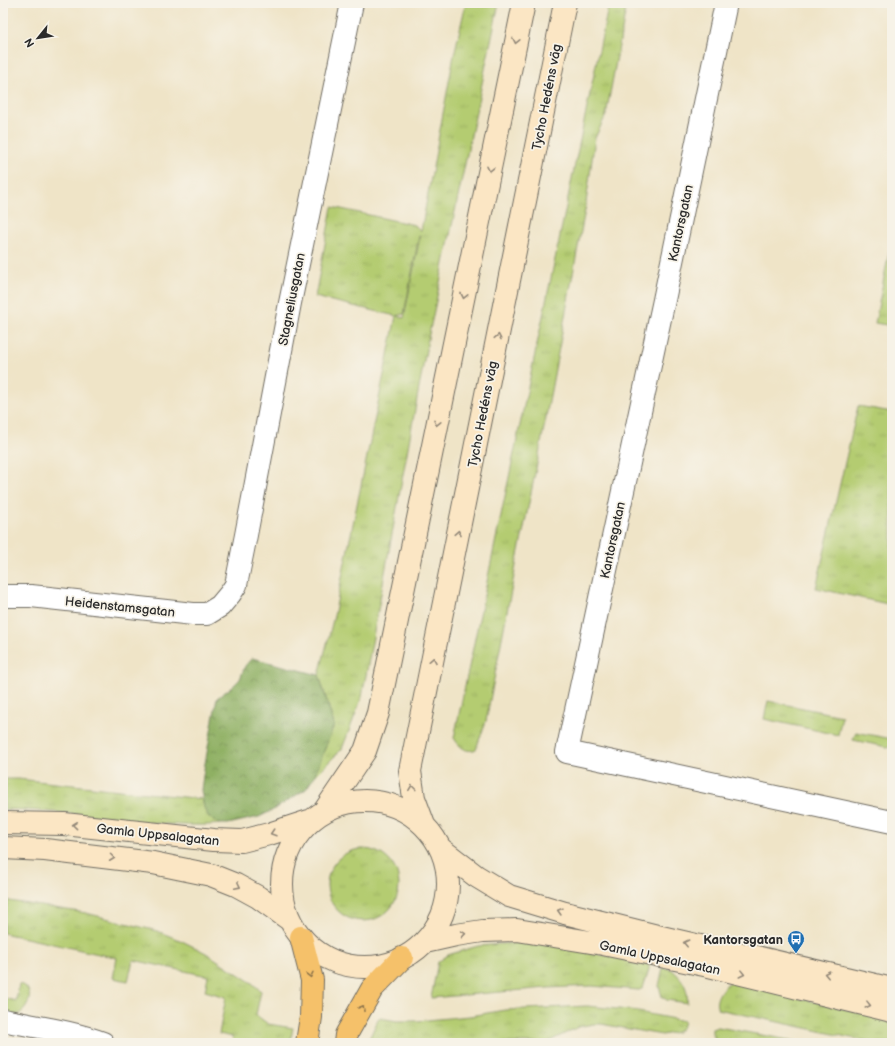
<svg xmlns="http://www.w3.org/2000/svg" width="895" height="1046" font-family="'Balsamiq Sans',sans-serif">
  <defs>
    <pattern id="grass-tufts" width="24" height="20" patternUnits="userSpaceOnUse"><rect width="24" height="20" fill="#b4cc71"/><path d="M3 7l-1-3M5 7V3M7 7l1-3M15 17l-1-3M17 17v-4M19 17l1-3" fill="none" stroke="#9baf62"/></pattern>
    <pattern id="forest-crowns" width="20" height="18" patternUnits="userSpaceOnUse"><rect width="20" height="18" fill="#8fb063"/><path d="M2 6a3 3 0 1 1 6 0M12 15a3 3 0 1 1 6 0" fill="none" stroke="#758f52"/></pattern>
  </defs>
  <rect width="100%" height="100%" fill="#f7f3e8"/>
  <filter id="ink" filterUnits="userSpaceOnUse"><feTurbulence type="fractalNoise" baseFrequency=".025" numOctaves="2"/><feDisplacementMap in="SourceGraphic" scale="8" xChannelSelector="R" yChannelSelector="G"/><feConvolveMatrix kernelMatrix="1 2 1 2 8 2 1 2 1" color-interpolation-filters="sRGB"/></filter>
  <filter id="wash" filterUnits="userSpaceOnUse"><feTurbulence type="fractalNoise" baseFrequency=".012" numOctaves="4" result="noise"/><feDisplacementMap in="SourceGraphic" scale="16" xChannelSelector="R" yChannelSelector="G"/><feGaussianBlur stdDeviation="0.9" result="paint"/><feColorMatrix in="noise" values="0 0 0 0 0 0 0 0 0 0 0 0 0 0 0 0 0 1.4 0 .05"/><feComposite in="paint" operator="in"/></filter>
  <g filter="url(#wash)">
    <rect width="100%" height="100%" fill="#efe4c7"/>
    <path fill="url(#grass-tufts)" stroke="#707c4e" fill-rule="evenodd" d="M466,3H499L428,339L362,697L342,749L314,777L334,725L319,675L334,616L396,316L315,297L332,207L415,225L421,231L454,55ZM419,236H420L404,318L397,316L404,314Z
      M609,3H627L606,115L595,138L585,210L539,454L522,537L517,560L486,721L476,749C466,754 459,746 454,738Z
      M892,237V326L875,323Z
      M858,406L892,412V605L816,588Z
      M768,701L842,716L838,735L764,719Z
      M856,732L892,739V748L853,740Z
      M3,779H18L202,799C204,810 210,819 220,824C193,827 164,824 137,821C93,816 48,810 3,809Z
      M327 885a36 36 0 1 1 72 0a36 36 0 1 1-72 0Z
      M3,900L86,913L157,931L182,941L206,953L252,983L261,991L256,1015L268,1024L293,1028L290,1043H232L233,1037L219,1034L226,997L205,991L208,976L133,960L128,981L113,978L117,958L3,933Z
      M523,942H539L644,963L649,965V969L643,988L639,990L592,986L547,988L431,998L438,962L448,955L478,946Z
      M663,968L671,969C682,978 689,988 687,1003L667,1000L662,997L659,986Z
      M729,983H734L892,1020V1043H875L718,1009C713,1001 722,987 729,983Z
      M19,984C38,987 28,1015 13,1016C10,1016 6,1015 3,1014V998L16,1001Z
      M587,1006L628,1010L684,1021L682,1028L677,1032L662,1035L601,1024H593L578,1027L546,1043H367L379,1018L397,1021H417L470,1016L505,1010Z
      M718,1027L805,1043H717L712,1033V1029Z"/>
    <path fill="url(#forest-crowns)" stroke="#5d6e47" d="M252,658L319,675L334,725L314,777L306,789L273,810L259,817L228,824H220L214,821L209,817L204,808L201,790L204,769L217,698L232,687L240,679L245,666Z"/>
  </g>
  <g filter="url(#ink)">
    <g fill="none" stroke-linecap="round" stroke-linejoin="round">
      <defs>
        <path id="street" d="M726,3L664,300L567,752L892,822
          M3,596H31L193,614H207L220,606L230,594L236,585L246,535L290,303L352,3
          M3,1020C36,1027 71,1031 103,1043"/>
        <path id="secondary" d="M282 884a83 83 0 1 1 166 0a83 83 0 1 1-166 0Z
          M325,810L365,751L378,713L524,3
          M3,823L64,824L214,840L242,841L269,834L309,821
          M424,825L414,798L410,771L565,3
          M3,848L45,850L153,863L211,875L236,885L258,897L290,920
          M441,849L476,876L509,896L565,913L661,937L713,949L752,956L892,989
          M425,942L456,935L483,931L517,930L603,944L709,966L892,1011"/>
        <path id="primary" d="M301,937L312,980L311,1017L307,1043
          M345,1043L346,1035L372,989L402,958"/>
      </defs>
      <use href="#street" stroke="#706c62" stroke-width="24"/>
      <use href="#secondary" stroke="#706c62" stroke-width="24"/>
      <use href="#primary" stroke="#706c62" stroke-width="24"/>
      <use href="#street" stroke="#fff" stroke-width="22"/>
      <use href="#secondary" stroke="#fbe6c4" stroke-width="22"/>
      <use href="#primary" stroke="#f5c16b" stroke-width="22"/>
    </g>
    <defs><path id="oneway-chevron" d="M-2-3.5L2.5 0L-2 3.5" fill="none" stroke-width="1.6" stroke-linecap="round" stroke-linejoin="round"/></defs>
    <g stroke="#938878">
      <use href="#oneway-chevron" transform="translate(516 41) rotate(102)"/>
      <use href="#oneway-chevron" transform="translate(490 169) rotate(102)"/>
      <use href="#oneway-chevron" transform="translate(464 296) rotate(102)"/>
      <use href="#oneway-chevron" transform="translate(498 337) rotate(-79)"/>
      <use href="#oneway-chevron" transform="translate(437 423) rotate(102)"/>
      <use href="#oneway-chevron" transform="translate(458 533) rotate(-79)"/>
      <use href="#oneway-chevron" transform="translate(433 660) rotate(-79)"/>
      <use href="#oneway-chevron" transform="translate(412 788) rotate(-97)"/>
      <use href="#oneway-chevron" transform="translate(75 825) rotate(-174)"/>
      <use href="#oneway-chevron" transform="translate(273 833) rotate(162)"/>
      <use href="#oneway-chevron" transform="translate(112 858) rotate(7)"/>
      <use href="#oneway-chevron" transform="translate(238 886) rotate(26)"/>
      <use href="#oneway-chevron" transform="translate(560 911) rotate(-164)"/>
      <use href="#oneway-chevron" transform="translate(463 934) rotate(-8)"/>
      <use href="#oneway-chevron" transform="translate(686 943) rotate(-167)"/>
      <use href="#oneway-chevron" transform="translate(742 974) rotate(14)"/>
      <use href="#oneway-chevron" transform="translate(827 974) rotate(-167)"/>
      <use href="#oneway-chevron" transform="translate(868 1005) rotate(14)"/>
    </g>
    <g stroke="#90764b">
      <use href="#oneway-chevron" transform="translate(310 975) rotate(77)"/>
      <use href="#oneway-chevron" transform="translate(362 1008) rotate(-60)"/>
    </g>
  </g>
  <defs>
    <symbol id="bus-pin" viewBox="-11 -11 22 30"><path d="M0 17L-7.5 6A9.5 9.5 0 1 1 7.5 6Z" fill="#1f6fb2" stroke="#f7f3e8"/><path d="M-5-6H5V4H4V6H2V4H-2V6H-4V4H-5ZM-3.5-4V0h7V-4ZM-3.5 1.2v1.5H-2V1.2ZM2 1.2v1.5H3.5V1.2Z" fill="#fff"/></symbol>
  </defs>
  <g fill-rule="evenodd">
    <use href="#bus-pin" x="786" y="929" width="20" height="27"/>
  </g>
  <g text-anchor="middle" stroke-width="3.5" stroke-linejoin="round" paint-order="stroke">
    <g font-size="13" fill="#2b2b2b" stroke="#f7f3e8">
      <text transform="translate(546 97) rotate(-79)" y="5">Tycho Hedéns väg</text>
      <text transform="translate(680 223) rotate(-78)" y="5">Kantorsgatan</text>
      <text transform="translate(291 299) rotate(-79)" y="5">Stagneliusgatan</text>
      <text transform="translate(482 414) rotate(-79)" y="5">Tycho Hedéns väg</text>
      <text transform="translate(612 540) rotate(-78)" y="5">Kantorsgatan</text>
      <text transform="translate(120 606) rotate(6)" y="5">Heidenstamsgatan</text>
      <text transform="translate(158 834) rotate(6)" y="5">Gamla Uppsalagatan</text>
      <text transform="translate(660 957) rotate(12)" y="5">Gamla Uppsalagatan</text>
    </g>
    <g font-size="13" font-weight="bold" fill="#2b2b2b" stroke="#f7f3e8" text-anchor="end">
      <text x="783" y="944">Kantorsgatan</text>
    </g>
  </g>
  <rect width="895" height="1046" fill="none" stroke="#f7f3e8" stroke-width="16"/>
  <g transform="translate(38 38) rotate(240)" stroke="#f7f3e8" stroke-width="3" paint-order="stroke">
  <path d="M0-3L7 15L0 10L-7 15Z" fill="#2b2b2b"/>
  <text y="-6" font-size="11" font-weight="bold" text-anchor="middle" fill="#2b2b2b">N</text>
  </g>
</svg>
